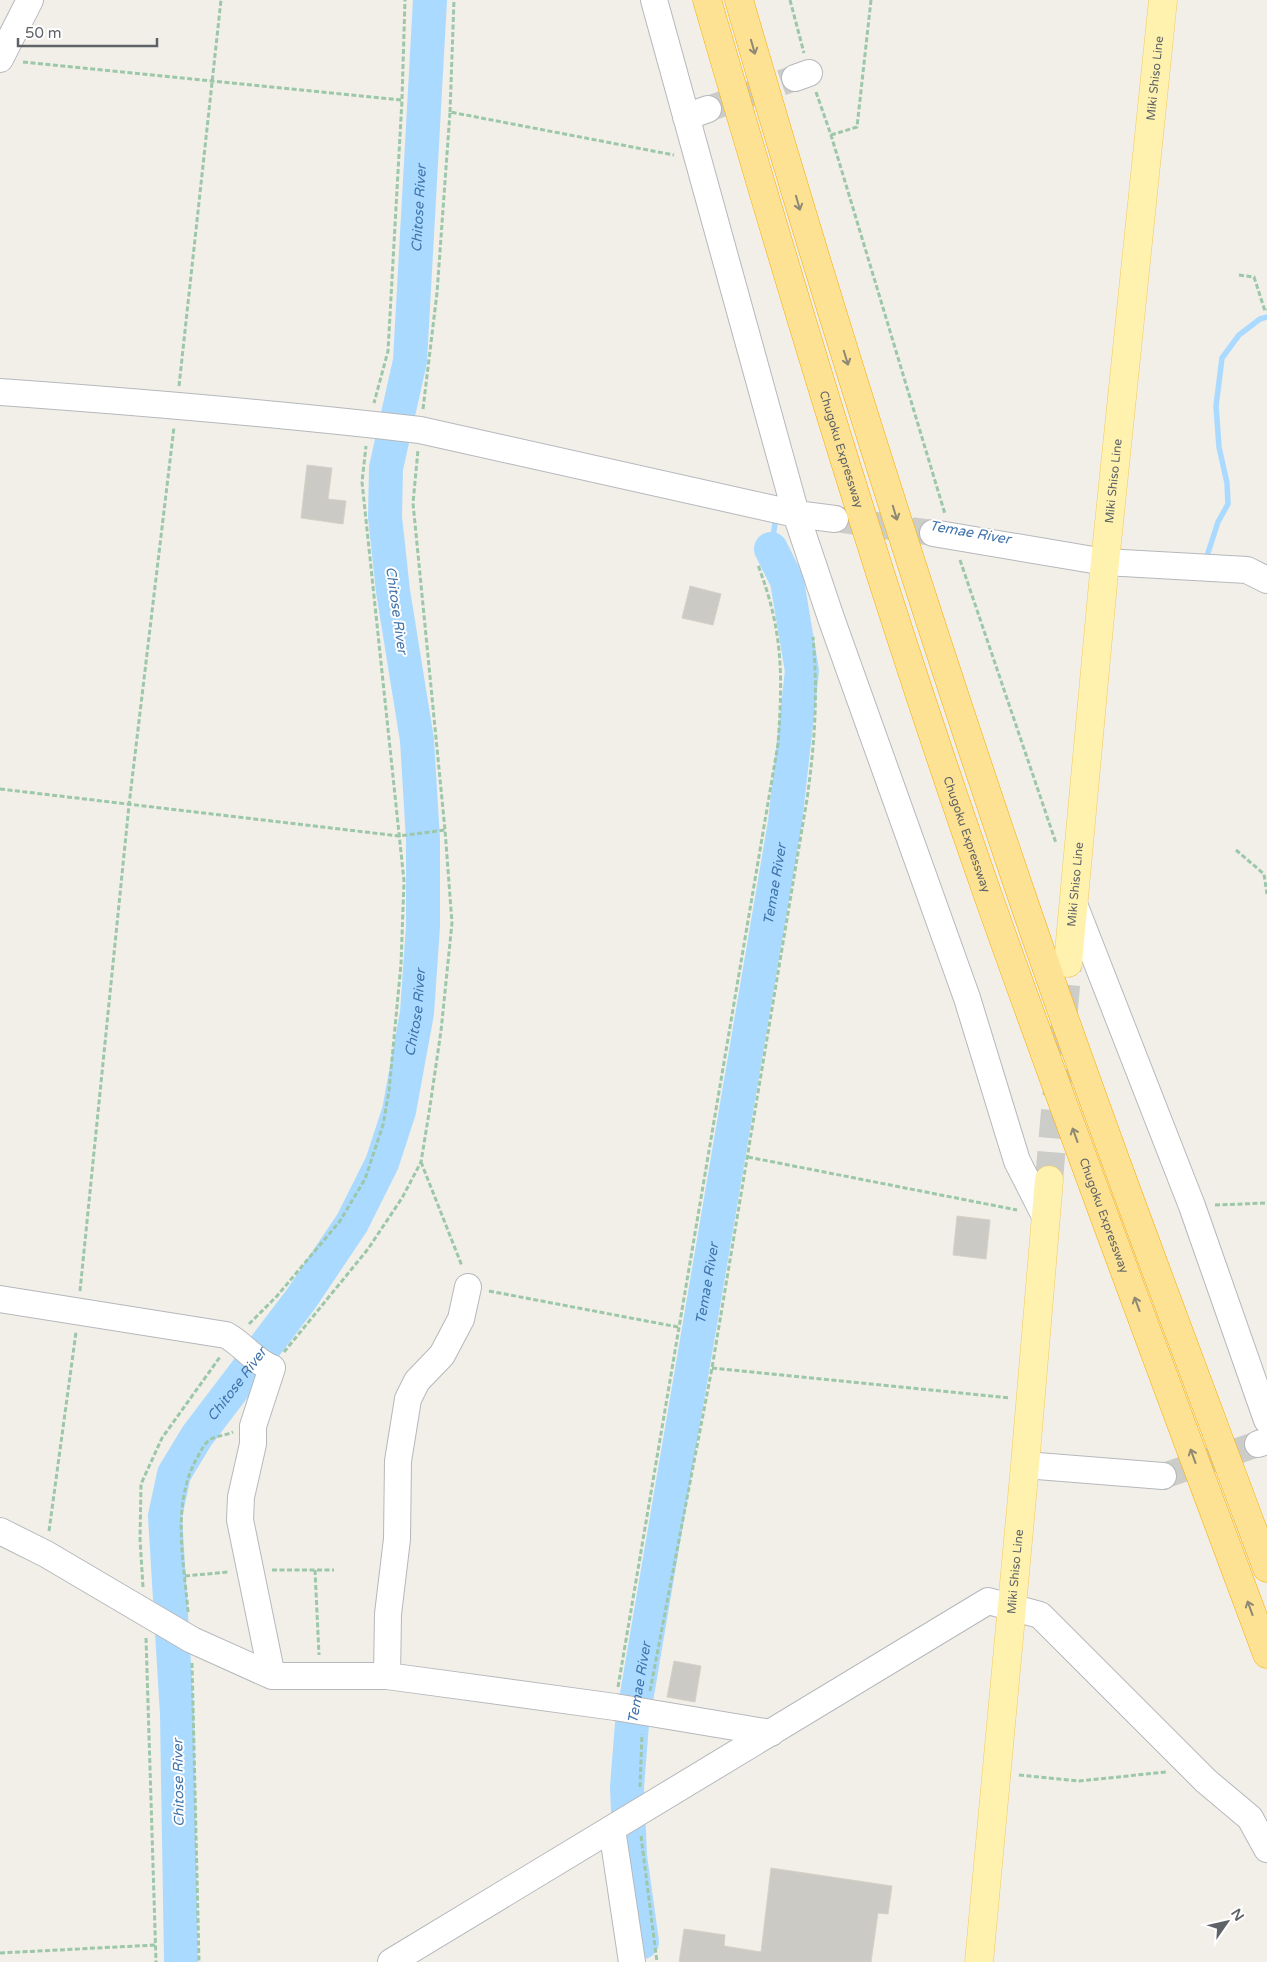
<svg xmlns="http://www.w3.org/2000/svg" width="1267" height="1962" font-family="'Varela Round',sans-serif">
  <rect width="100%" height="100%" fill="#f1efe8"/>
  <g fill="none" stroke-linecap="round" stroke-linejoin="round">
    <path stroke="#aadaff" stroke-width="5.5" d="M907,520L932,524
      M771,549L776,517
      M1206,559L1218,522L1228,504L1227,483L1219,447L1216,406L1222,358L1239,335L1260,319L1267,317"/>
    <g stroke="#aadaff" stroke-width="34">
      <path id="s1" d="M642,1942L630,1856L627,1787L632,1724L785,822L802,671L787,581L771,549"/>
      <path id="s2" d="M181,1962L177,1714L165,1516L174,1474L197,1436L301,1299L352,1223L382,1163L399,1111L417,1013L423,926V840L417,740L393,591L385,517L386,468L410,361L430,0"/>
    </g>
  </g>
  <path fill="#cccac5" stroke="#d6d1c6" d="M307,465L332,468L328,499L346,501L343,524L301,518Z
    M690,586L721,594L713,625L682,618Z
    M957,1216L990,1220L986,1259L953,1255Z
    M674,1661L701,1666L695,1702L667,1697Z
    M771,1868L892,1886L888,1914L878,1913L871,1962H679L684,1929L725,1935L724,1946L761,1952Z"/>
  <g fill="none" stroke-linecap="round" stroke-linejoin="round">
    <path stroke="#ccccc8" stroke-width="26" stroke-dasharray="26 13" stroke-linecap="butt" d="M708,109L795,78
      M835,519L933,533
      M1163,1476L1258,1444"/>
    <path stroke="#ccccc8" stroke-width="28" stroke-dasharray="28 14" stroke-linecap="butt" d="M1049,1180L1068,963"/>
    <defs>
      <path id="minor" d="M654,0L796,514L831,618L967,998L1017,1161L1045,1216
        M0,59L30,0
        M795,78L809,73
        M686,117L708,109
        M0,392C140,402 280,414 420,430L796,514L835,519
        M933,533L1105,562L1247,570L1267,580
        M1074,904L1192,1206L1267,1420
        M0,1299L226,1335C243,1344 255,1362 272,1368L253,1426V1444L241,1497L240,1520L272,1676
        M1258,1444L1267,1441
        M1025,1465L1163,1476
        M0,1531L46,1554L192,1640L272,1676H387L615,1707L771,1733
        M387,1676L388,1614L397,1539L398,1461L408,1399L417,1381L442,1355L461,1319L468,1287
        M612,1829L632,1962
        M391,1962L988,1601L1040,1615L1206,1781L1250,1818L1267,1849"/>
      <g id="major">
        <path id="s3" d="M1068,963L1105,562L1163,0"/>
        <path id="s4" d="M979,1962L1025,1465L1049,1180"/>
      </g>
      <g id="highway">
        <path id="s5" d="M707,0C795,303 886,606 991,904C1080,1155 1174,1404 1267,1654"/>
        <path d="M739,0C825,298 919,594 1019,888C1097,1117 1183,1342 1267,1568"/>
      </g>
    </defs>
    <use href="#minor" stroke="#b5b8bc" stroke-width="28"/>
    <use href="#major" stroke="#f2c960" stroke-width="29"/>
    <use href="#highway" stroke="#f9ab00" stroke-width="29"/>
    <path stroke="#9cc7a9" stroke-width="3" stroke-dasharray="5 2.5" stroke-linecap="butt" d="M790,0L804,53
      M23,62L402,100L388,351L374,403
      M816,92L831,135L945,514
      M402,99L405,0
      M450,112L454,0
      M831,135L857,127L871,0
      M1239,275L1254,277L1265,311L1267,310
      M179,386L221,0
      M423,409L437,293L450,112L674,155
      M960,560L1056,843
      M0,789L399,836L445,830
      M1236,850L1264,874L1267,894
      M748,1157L1017,1210
      M421,1162L462,1266
      M1215,1205L1267,1203
      M80,1291L129,805L174,427
      M489,1291L678,1327
      M249,1324L277,1296L340,1221L365,1179L383,1125L389,1091L401,964L404,881L362,482L366,446
      M284,1352L368,1249L402,1198L421,1162L429,1113L441,1031L452,923L445,830L413,503L418,450
      M712,1368L1010,1398
      M49,1531L76,1332
      M272,1570H334
      M315,1570L319,1655
      M185,1576L228,1572
      M143,1587L140,1539L141,1484L162,1438L220,1357
      M188,1612C184,1561 171,1504 197,1458C201,1451 204,1443 211,1439C217,1436 226,1435 233,1432
      M146,1638L156,1962
      M192,1663L199,1962
      M618,1687L778,744C783,674 783,631 758,565
      M650,1691L712,1368L807,799C815,742 818,694 813,637
      M1019,1775L1079,1781L1166,1772
      M640,1787L642,1734
      M641,1836L657,1962
      M0,1953L155,1945"/>
    <use href="#minor" stroke="#fff" stroke-width="26"/>
    <use href="#major" stroke="#fff2af" stroke-width="28"/>
    <use href="#highway" stroke="#fde293" stroke-width="28"/>
  </g>
  <defs><path id="oneway-shaft" d="M-6 0H5M1.5-3L5.5 0L1.5 3" fill="none" stroke-width="1.6" stroke-linecap="round" stroke-linejoin="round" transform="scale(1.25)"/></defs>
  <g stroke="#8e8975">
    <use href="#oneway-shaft" transform="translate(753 47) rotate(74)"/>
    <use href="#oneway-shaft" transform="translate(798 203) rotate(74)"/>
    <use href="#oneway-shaft" transform="translate(846 358) rotate(73)"/>
    <use href="#oneway-shaft" transform="translate(895 513) rotate(73)"/>
    <use href="#oneway-shaft" transform="translate(1075 1135) rotate(-110)"/>
    <use href="#oneway-shaft" transform="translate(1137 1304) rotate(-110)"/>
    <use href="#oneway-shaft" transform="translate(1193 1456) rotate(-110)"/>
    <use href="#oneway-shaft" transform="translate(1250 1608) rotate(-110)"/>
  </g>
  <g text-anchor="middle" stroke-width="4" stroke-linejoin="round" paint-order="stroke">
    <g font-size="12" fill="#5f6368" stroke="#fff">
      <text dy="4" stroke="none"><textPath href="#s3" startOffset="889">Miki Shiso Line</textPath></text>
      <text dy="4" stroke="none"><textPath href="#s5" startOffset="469">Chugoku Expressway</textPath></text>
      <text dy="4" stroke="none"><textPath href="#s3" startOffset="484">Miki Shiso Line</textPath></text>
      <text dy="4" stroke="none"><textPath href="#s5" startOffset="874">Chugoku Expressway</textPath></text>
      <text dy="4" stroke="none"><textPath href="#s3" startOffset="79">Miki Shiso Line</textPath></text>
      <text dy="4" stroke="none"><textPath href="#s5" startOffset="1279">Chugoku Expressway</textPath></text>
      <text dy="4" stroke="none"><textPath href="#s4" startOffset="392">Miki Shiso Line</textPath></text>
    </g>
    <g font-size="14" font-style="italic" fill="#4174aa" stroke="#fff">
      <text dy="5" stroke="none"><textPath href="#s2" startOffset="1829">Chitose River</textPath></text>
      <text transform="translate(970 532) rotate(10)" y="5">Temae River</text>
      <text transform="translate(397 610) rotate(82)" y="5">Chitose River</text>
      <text dy="5" stroke="none"><textPath href="#s1" startOffset="1071">Temae River</textPath></text>
      <text dy="5" stroke="none"><textPath href="#s2" startOffset="1019">Chitose River</textPath></text>
      <text dy="5" stroke="none"><textPath href="#s1" startOffset="666">Temae River</textPath></text>
      <text dy="5" stroke="none"><textPath href="#s2" startOffset="599">Chitose River</textPath></text>
      <text dy="5" stroke="none"><textPath href="#s1" startOffset="261">Temae River</textPath></text>
      <text transform="translate(178 1783) rotate(-91)" y="5">Chitose River</text>
    </g>
  </g>
  <g transform="translate(1227 1922) rotate(56)" stroke="#ffffff" stroke-width="4" paint-order="stroke">
  <path d="M0-4L9 19L0 12L-9 19Z" fill="#5f6368"/>
  <text y="-8" font-size="14" font-weight="bold" text-anchor="middle" fill="#5f6368">N</text>
  </g>
  <path d="M18 38v8h139v-8" fill="none" stroke="#5f6368" stroke-width="2.5"/>
  <text x="25" y="38" font-size="15" fill="#5f6368" stroke="#ffffff" stroke-width="4" paint-order="stroke">50 m</text>
</svg>
